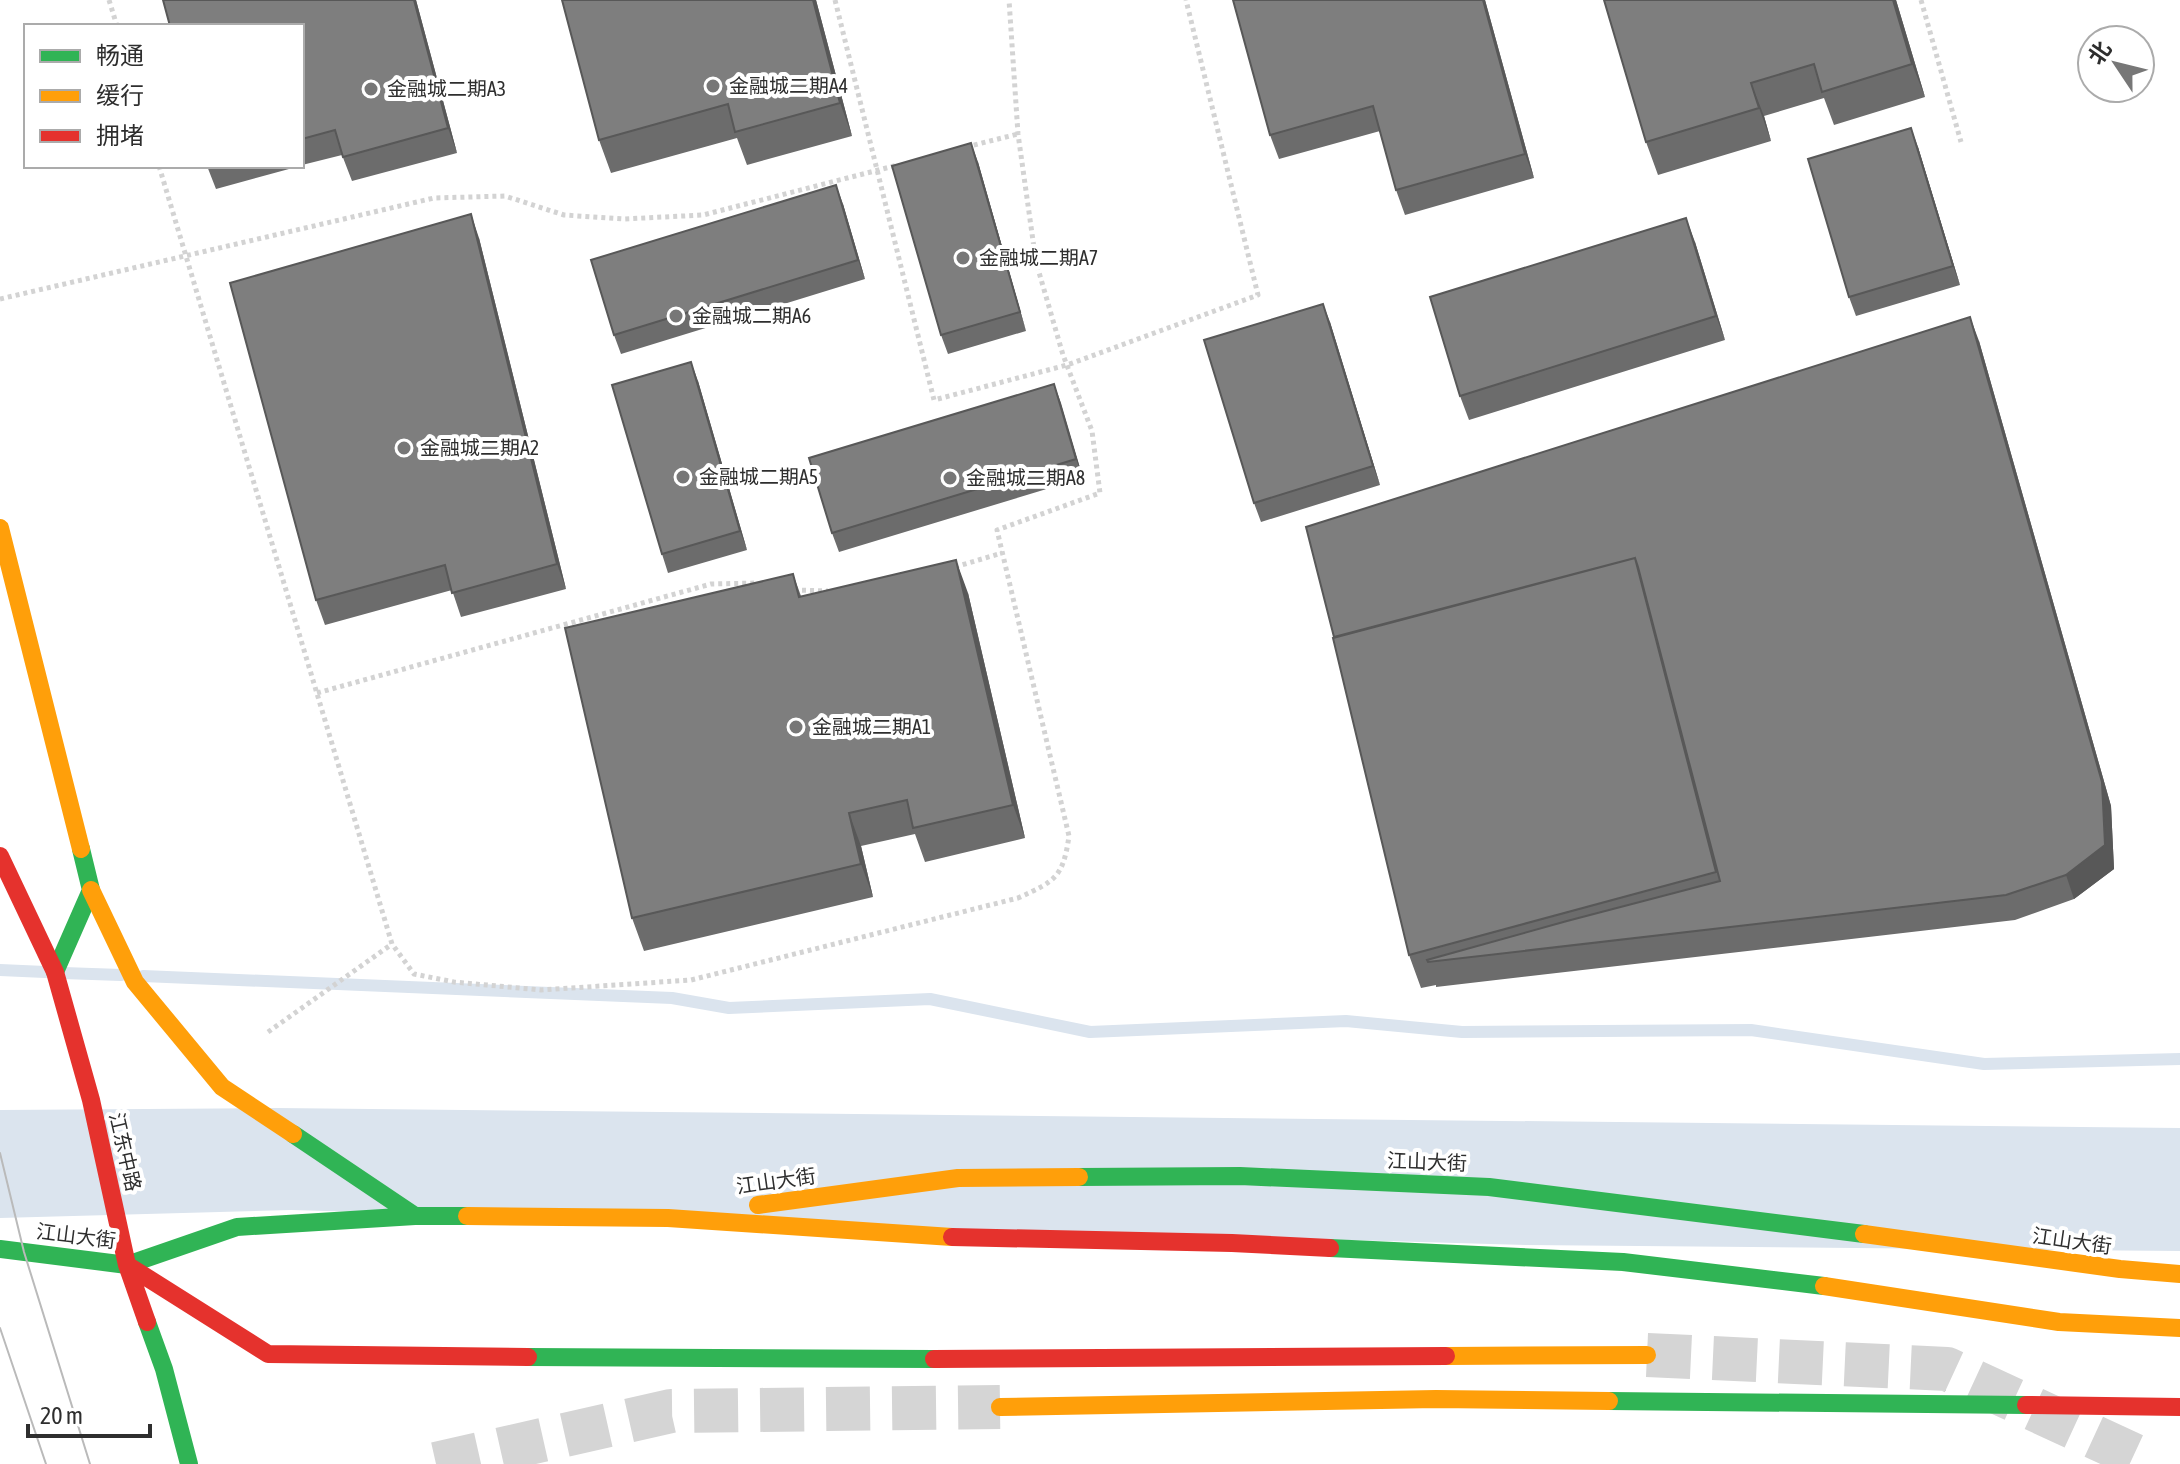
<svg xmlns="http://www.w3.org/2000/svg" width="2180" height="1464" font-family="'Asap Condensed','Noto Sans SC',sans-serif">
  <rect width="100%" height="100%" fill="#fff"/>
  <path fill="#dbe4ee" d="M277,1108L2180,1128V1251L1526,1245L291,1210L0,1218V1110Z"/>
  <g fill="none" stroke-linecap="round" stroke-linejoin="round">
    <path stroke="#dbe4ee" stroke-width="12" d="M0,970L45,972
      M63,973L121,975
      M143,976L672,998L729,1008L930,999L1090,1032L1346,1021L1462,1032L1751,1030L1984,1064L2180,1059"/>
    <path stroke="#d5d5d5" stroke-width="44" stroke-dasharray="44 22" stroke-linecap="butt" d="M1647,1355L1947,1369L2153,1464
      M436,1464L671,1411L1000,1407"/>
    <path stroke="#d3d3d3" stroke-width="5" stroke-dasharray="4 4" stroke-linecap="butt" d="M109,0L117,26
      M835,0L934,400L1067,365L1258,295L1186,0
      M1921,0L1961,142
      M966,147L1018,134
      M159,166L392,944L414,974L454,982L541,990L691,980L1018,898C1055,881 1063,878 1069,836L997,530L1100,493L1092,431L1063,355L1036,262L1018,134L1009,0
      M0,299L434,198L505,196L564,215L624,219L703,215L898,165
      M955,567L1002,553
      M794,590L828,591
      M317,693L711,584L757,583
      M268,1032L392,944"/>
    <path stroke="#30b455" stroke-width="18" d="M55,972L91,890L81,849
      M293,1134L415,1216
      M1079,1177L1240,1176L1489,1187L1864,1234
      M1330,1248L1623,1262L1824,1286
      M0,1249L127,1265L237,1227L415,1216H467
      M147,1322L164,1369L189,1464
      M528,1357L934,1359
      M1609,1401L2026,1405"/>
    <path stroke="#ff9f0a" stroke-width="18" d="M0,528L81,849
      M91,890L135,982L222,1087L293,1134
      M758,1205L958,1178L1079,1177
      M467,1216L668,1218L952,1237
      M1864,1234L2120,1269L2180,1274
      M1824,1286L2059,1322L2180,1328
      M1446,1356L1647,1355
      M1000,1407L1436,1399L1609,1401"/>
    <path stroke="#e5322d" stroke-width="18" d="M0,856L55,972L91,1100L127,1265L147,1322
      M952,1237L1232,1243L1330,1248
      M127,1265L268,1354L528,1357
      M934,1359L1446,1356
      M2026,1405L2180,1407"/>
    <path stroke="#bababa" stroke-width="2" d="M0,1153L24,1252L90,1464
      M0,1328L46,1464"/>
  </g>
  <path fill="#6c6c6c" d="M416,0L457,153L352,181L342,155L302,165V26Z
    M816,0L852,136L747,165L737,138L611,173L599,140Z
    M1233,0H1485L1534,178L1405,215L1396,190L1380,131L1279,159L1270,135Z
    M1896,0L1925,97L1834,125L1824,98L1764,116L1771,141L1658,175L1646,142Z
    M1918,147L1960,285L1856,316L1849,297Z
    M978,162L1026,331L948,354L941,335Z
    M207,166H300L216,189Z
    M843,204L865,279L621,354L614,335Z
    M479,238L566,589L461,617L452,590L325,625L316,600Z
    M1695,242L1725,340L1469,420L1460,396Z
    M1330,322L1380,485L1261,522L1254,503Z
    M1979,341L2111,806L2114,869L2074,899L2015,920L1436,987V985L1421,988L1409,955Z
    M698,381L747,550L668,573L662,554Z
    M1054,384L1083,478L839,552L832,533Z
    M793,574L801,596L968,593L1025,838L925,862L915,834L861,846L873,897L644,951L632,918Z"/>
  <path fill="#585858" d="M414,0H416L457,153L448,128Z
    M813,0H816L852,136L840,103Z
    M1483,0H1485L1534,178L1525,154Z
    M1893,0H1896L1925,97L1912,64Z
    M1751,83L1764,116L1771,141L1759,108Z
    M1911,128L1918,147L1960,285L1953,266Z
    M971,143L978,162L1026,331L1020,312Z
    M836,185L843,204L865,279L858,260Z
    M471,214L479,238L566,589L557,564Z
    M1686,218L1695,242L1725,340L1716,316Z
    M1323,304L1330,322L1380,485L1373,466Z
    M1970,317L1979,341L2111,806L2114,869L2074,899L2066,875Z
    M691,362L698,381L747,550L740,531Z
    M1054,384L1061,403L1083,478L1076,459Z
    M956,560L968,593L1025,838L1013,805Z
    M849,813L861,846L873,897L861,864Z"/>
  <path fill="#7e7e7e" stroke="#585858" stroke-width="2" d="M163,0H414L448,128L343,157L335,130L302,139V26H170Z
    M562,0H813L840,103L735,132L728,104L599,140Z
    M1233,0H1483L1525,154L1396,190L1373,106L1270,135Z
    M1604,0H1893L1912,64L1822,92L1814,64L1751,83L1759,108L1646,142Z
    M1911,128L1953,266L1849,297L1808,159Z
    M971,143L1020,312L941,335L892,166Z
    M836,185L858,260L614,335L591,260Z
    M471,214L557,564L452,593L445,565L316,600L230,283Z
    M1686,218L1716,316L1460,396L1430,297Z
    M1323,304L1373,466L1254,503L1204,340Z
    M1970,317L2102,782L2105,845L2066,875L2006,895L1428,962L1427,960L1567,921L1720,881L1638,567L1635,558L1334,637L1306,527Z
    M691,362L740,531L662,554L612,385Z
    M1054,384L1076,459L832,533L809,458Z
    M1635,558L1716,872L1409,955L1333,638Z
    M956,560L1013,805L913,828L907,800L849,813L861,864L632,918L565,628L793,574L799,597Z"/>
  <g fill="#777" stroke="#fff" stroke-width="3">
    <circle cx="713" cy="86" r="8"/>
    <circle cx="371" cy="89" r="8"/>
    <circle cx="963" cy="258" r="8"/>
    <circle cx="676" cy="316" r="8"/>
    <circle cx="404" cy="448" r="8"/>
    <circle cx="683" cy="477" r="8"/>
    <circle cx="950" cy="478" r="8"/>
    <circle cx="796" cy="727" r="8"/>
  </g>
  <g text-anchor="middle" stroke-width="8" stroke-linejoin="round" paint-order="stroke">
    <g font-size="20" fill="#2e2e2e" stroke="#fff" text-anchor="start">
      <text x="729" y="93">金融城二期A4</text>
      <text x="387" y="96">金融城二期A3</text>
      <text x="979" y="265">金融城二期A7</text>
      <text x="692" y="323">金融城二期A6</text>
      <text x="420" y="455">金融城二期A2</text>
      <text x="699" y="484">金融城二期A5</text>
      <text x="966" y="485">金融城二期A8</text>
      <text x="812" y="734">金融城二期A1</text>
    </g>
    <g font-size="20" fill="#2e2e2e" stroke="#fff">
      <text transform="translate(125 1152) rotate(77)" y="7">江东中路</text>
      <text transform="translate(1427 1162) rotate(2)" y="7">江山大街</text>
      <text transform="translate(776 1181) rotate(-8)" y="7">江山大街</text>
      <text transform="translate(76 1236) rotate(7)" y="7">江山大街</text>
      <text transform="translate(2072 1241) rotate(8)" y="7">江山大街</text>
    </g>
  </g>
  <rect x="24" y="24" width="280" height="144" fill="#ffffff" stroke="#ababab" stroke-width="2"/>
  <rect x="40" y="50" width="40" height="12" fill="#30b455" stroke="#ababab" stroke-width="2"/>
  <text x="96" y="64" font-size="24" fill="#2e2e2e">畅通</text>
  <rect x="40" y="90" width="40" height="12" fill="#ff9f0a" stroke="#ababab" stroke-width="2"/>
  <text x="96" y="104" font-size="24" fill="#2e2e2e">缓行</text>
  <rect x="40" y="130" width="40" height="12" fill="#e5322d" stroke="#ababab" stroke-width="2"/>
  <text x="96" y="144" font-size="24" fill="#2e2e2e">拥堵</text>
  <g transform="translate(2116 64) rotate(305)"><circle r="38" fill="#ffffff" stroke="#ababab" stroke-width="2"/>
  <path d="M0-6L14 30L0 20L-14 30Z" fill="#777777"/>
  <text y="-12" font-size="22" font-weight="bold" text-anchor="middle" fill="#2e2e2e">北</text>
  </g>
  <path d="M28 1424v12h122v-12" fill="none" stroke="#2e2e2e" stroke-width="4"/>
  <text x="40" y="1424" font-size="24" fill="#2e2e2e" stroke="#ffffff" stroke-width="6" paint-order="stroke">20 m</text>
</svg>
